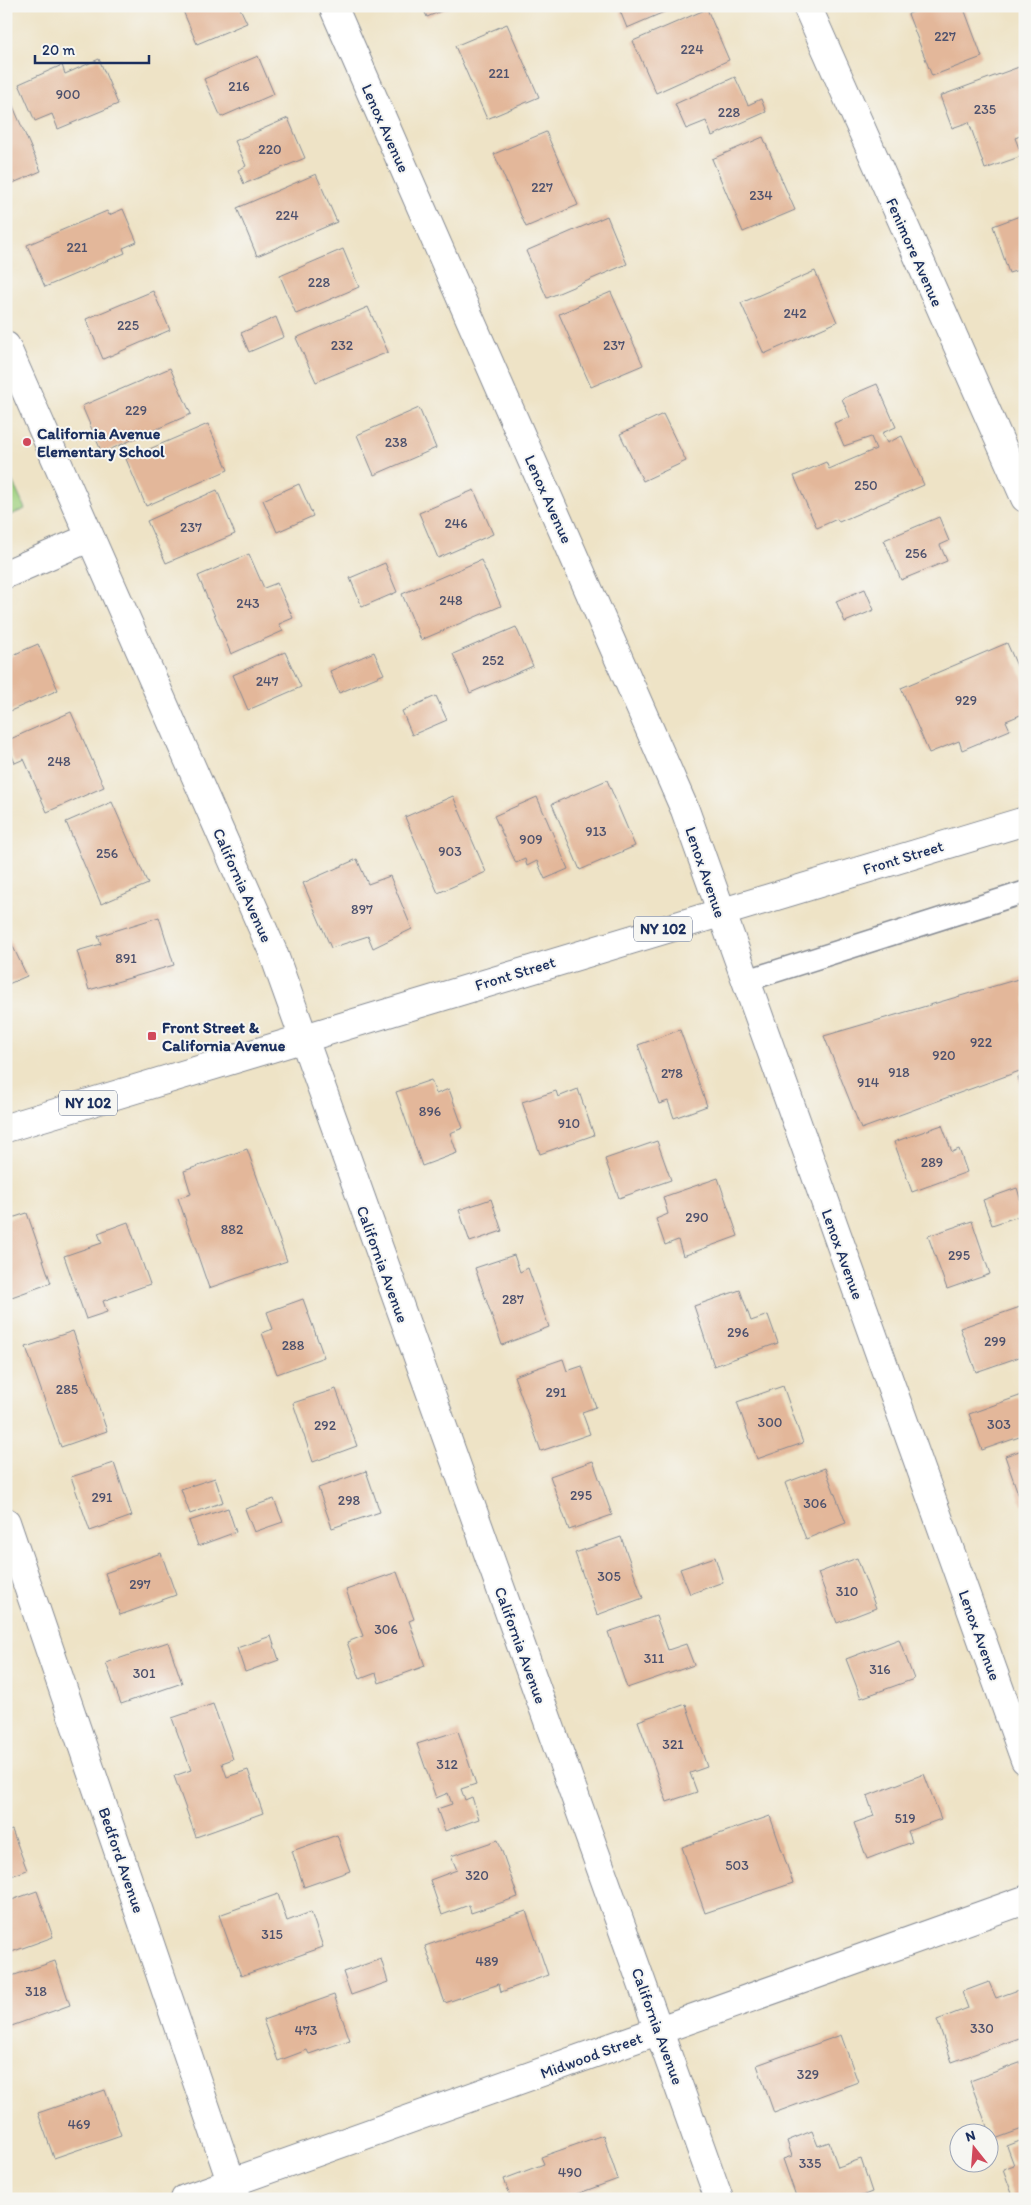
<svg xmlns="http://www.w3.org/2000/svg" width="1031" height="2205" font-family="Itim,sans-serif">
  <rect width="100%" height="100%" fill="#f6f6f2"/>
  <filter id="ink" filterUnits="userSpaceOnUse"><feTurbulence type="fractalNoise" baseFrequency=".02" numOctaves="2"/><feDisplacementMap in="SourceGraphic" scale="10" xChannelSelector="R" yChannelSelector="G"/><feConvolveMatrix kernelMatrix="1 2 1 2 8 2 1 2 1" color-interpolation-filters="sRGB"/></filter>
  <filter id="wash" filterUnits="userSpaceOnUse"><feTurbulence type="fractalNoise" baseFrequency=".0096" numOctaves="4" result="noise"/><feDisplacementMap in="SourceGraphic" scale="20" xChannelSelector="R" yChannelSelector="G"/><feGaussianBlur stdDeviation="1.12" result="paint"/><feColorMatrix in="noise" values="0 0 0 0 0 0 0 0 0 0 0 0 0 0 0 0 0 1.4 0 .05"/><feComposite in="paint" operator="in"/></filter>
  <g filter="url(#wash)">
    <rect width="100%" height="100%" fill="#eee3c6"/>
    <path fill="#a0d180" stroke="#5e806f" d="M6,467L25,509L6,517Z"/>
    <g id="blocks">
      <path fill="#e3b79a" d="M181,6H239L247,23L197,44Z
        M422,6H453L427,17Z
        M618,6H678L627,28Z
        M930,6H963L982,57L932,76L908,14Z
        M707,9L729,60L656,93L633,41Z
        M507,24L539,97L487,119L455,46Z
        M258,56L274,94L221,117L204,79Z
        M99,59L118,104L58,129L52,114L35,121L19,84L62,65L65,74Z
        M1019,67L1025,83V134L1015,138L1022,156L985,169L969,122L952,128L940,96Z
        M735,77L748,105L761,99L766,112L712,136L706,121L686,129L675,104Z
        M6,90L41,171L6,186Z
        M288,118L305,158L244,184L238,170L246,166L235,141Z
        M546,132L578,205L526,227L494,154Z
        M763,137L795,210L743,232L712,159Z
        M316,174L337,222L257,256L237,208Z
        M123,209L137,242L123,248L125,253L45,287L27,245L107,211L109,215Z
        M1025,214V268L1009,273L993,226Z
        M607,216L627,264L547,298L526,251Z
        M343,249L359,287L296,314L280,276Z
        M815,271L837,322L764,354L741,303Z
        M153,291L170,330L103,359L86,319Z
        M611,292L643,365L591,387L559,314Z
        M368,307L388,352L316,382L296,338Z
        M276,317L284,337L249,352L241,333Z
        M170,368L191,414L102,453L82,406Z
        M877,384L896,427L882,433L887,443L902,436L924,485L839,522L837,519L817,528L794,476L826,462L829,469L876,449L871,437L844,446L834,423L850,417L842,399Z
        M419,408L436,448L374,475L357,435Z
        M663,414L686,461L643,481L620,434Z
        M208,424L228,470L146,506L126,459Z
        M299,484L313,516L277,532L263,500Z
        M217,490L235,534L166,563L147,521Z
        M474,490L493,534L438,558L419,513Z
        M939,517L949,541L940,545L947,561L901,580L884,540Z
        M249,554L264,588L277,583L293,618L279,624L283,631L231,654L198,576Z
        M481,560L501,606L421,640L402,594Z
        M385,563L397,592L362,607L350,578Z
        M865,589L874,610L845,622L836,601Z
        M516,627L533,666L470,693L453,654Z
        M1007,643L1025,684V713L1006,721L1010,730L962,750L959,741L929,753L901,688Z
        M38,644L58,690L8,712L6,708V658Z
        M285,652L301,687L248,710L233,675Z
        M374,652L384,674L339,693L330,671Z
        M436,696L447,720L412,735L402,711Z
        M71,712L104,787L47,812L24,759L15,763L6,741Z
        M607,780L635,846L580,870L552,804Z
        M453,796L486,872L438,893L405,817Z
        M537,797L568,869L545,879L537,861L527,866L525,859L516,863L494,816Z
        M112,802L148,884L101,904L66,822Z
        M357,859L368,884L390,876L412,929L373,948L368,936L331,948L303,883Z
        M159,917L174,965L89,990L77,951L101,944L98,936Z
        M6,932L27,976L6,985Z
        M1025,977V1069L861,1129L824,1036Z
        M680,1030L707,1106L674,1118L668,1101L659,1104L638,1045Z
        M1025,1075V1094H1024L1018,1077Z
        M431,1080L436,1094L449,1089L463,1128L450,1133L457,1153L422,1166L396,1092Z
        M578,1089L594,1135L540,1154L522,1102L556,1091L558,1097Z
        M942,1125L952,1152L959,1149L967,1172L912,1192L894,1142Z
        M657,1141L671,1180L619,1198L605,1159Z
        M247,1149L287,1261L209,1288L178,1198L191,1194L184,1171Z
        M718,1178L738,1236L683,1256L678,1240L665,1245L656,1219L668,1214L663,1197Z
        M1017,1188L1025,1214L992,1225L983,1200Z
        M491,1199L502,1231L470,1242L459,1210Z
        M27,1213L51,1283L6,1299V1220Z
        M972,1221L990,1274L947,1289L928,1236Z
        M128,1222L150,1284L103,1301L107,1312L86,1319L64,1256L102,1243L98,1233Z
        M514,1255L520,1272L528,1268L549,1327L502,1345L475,1268Z
        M740,1290L751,1321L768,1315L778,1343L714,1366L694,1306Z
        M303,1299L324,1357L277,1374L262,1333L273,1329L267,1312Z
        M1023,1306L1025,1355L976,1372L960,1328Z
        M73,1331L107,1431L61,1447L26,1347Z
        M563,1359L567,1371L582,1366L596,1407L582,1412L590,1434L541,1451L514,1376Z
        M783,1386L803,1443L757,1459L737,1402Z
        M336,1389L357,1446L313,1462L293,1403Z
        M1025,1394V1435L982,1450L969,1414Z
        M1025,1449V1504L1022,1505L1005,1456Z
        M593,1461L612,1515L569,1530L550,1476Z
        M114,1463L132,1516L90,1531L71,1477Z
        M825,1468L846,1523L806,1539L785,1483Z
        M366,1471L380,1512L332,1528L318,1488Z
        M215,1478L223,1502L190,1514L181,1489Z
        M274,1499L283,1522L254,1532L245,1509Z
        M228,1508L236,1532L198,1546L189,1521Z
        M621,1537L643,1598L597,1615L575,1553Z
        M161,1553L176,1595L120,1615L105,1573Z
        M715,1557L723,1582L690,1594L680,1569Z
        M857,1558L876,1608L837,1623L818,1573Z
        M397,1572L414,1619L409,1621L425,1666L379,1683L376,1673L360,1679L347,1642L363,1636L346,1590Z
        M656,1616L668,1650L686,1644L694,1665L627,1688L608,1632Z
        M271,1636L279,1660L245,1672L237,1648Z
        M899,1639L914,1679L861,1698L846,1659Z
        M168,1642L182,1683L121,1704L106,1663Z
        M213,1704L233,1759L222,1763L227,1777L248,1770L263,1813L196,1837L174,1776L191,1770L172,1718Z
        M686,1704L707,1767L690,1773L697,1792L667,1802L638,1721Z
        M458,1731L476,1784L461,1789L465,1800L472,1797L479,1819L445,1831L437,1809L452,1804L448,1793L436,1798L417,1744Z
        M924,1774L941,1819L908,1831L912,1842L867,1859L854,1823L874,1816L867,1796Z
        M770,1816L793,1883L705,1913L682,1847Z
        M12,1830L27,1870L6,1878V1832Z
        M337,1835L350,1871L304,1887L292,1851Z
        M498,1840L518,1897L471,1913L469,1905L442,1915L430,1880L457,1870L451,1856Z
        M37,1891L53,1937L6,1954V1902Z
        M278,1894L287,1921L311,1912L323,1947L241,1976L219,1915Z
        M526,1911L548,1975L501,1992L499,1984L445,2003L425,1946Z
        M381,1959L388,1982L351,1995L343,1972Z
        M55,1961L70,2005L6,2028V1978Z
        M989,1982L996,1998L1021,1989L1025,1999V2036L952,2062L937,2020L968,2008L962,1992Z
        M334,1995L350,2040L309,2054L307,2050L278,2061L263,2020Z
        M841,2035L858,2082L774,2113L757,2065Z
        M1025,2061V2128L992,2140L970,2081Z
        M105,2090L121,2135L54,2158L38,2113Z
        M812,2131L818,2146L829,2142L838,2167L861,2159L872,2192L854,2199H797L783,2159L792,2156L787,2141Z
        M603,2135L618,2179L563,2199H511L504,2179L544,2164L541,2157Z
        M1025,2139V2195L1014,2199L1003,2169L1014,2165L1007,2146Z"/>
    </g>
  </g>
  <g filter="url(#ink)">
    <use href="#blocks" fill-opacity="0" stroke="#848992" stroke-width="1"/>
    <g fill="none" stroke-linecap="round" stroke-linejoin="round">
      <defs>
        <path id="service" d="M745,981L1025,892"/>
        <path id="minor" d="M333,6L685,810L1025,1760
          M807,6L1025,498
          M6,346L273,952L719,2199
          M6,574L89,538
          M6,1522L237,2199
          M185,2199L1025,1900"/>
        <path id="primary" d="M6,1128L1025,821"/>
      </defs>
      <use href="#service" stroke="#848992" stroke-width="24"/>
      <use href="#minor" stroke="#848992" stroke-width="30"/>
      <use href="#primary" stroke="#848992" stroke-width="30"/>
      <use href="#service" stroke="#fff" stroke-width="21"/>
      <use href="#minor" stroke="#fff" stroke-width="28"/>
      <use href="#primary" stroke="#fff" stroke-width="28"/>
    </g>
  </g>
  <g fill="#d1495b" stroke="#f6f6f2" stroke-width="2">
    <circle cx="27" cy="442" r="5"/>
    <rect x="147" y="1031" width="10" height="10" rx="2.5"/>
  </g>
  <g text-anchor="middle" stroke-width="4" stroke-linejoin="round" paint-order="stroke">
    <g font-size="14" fill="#4d516d">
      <text x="945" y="41">227</text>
      <text x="692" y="54">224</text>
      <text x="499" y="78">221</text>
      <text x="239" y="91">216</text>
      <text x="68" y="99">900</text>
      <text x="985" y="114">235</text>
      <text x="729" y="117">228</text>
      <text x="270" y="154">220</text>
      <text x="542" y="192">227</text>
      <text x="761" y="200">234</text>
      <text x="287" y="220">224</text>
      <text x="77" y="252">221</text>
      <text x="319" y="287">228</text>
      <text x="795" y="318">242</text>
      <text x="128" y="330">225</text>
      <text x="342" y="350">232</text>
      <text x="614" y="350">237</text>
      <text x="136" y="415">229</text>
      <text x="396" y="447">238</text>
      <text x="866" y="490">250</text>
      <text x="456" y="528">246</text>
      <text x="191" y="532">237</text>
      <text x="916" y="558">256</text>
      <text x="451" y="605">248</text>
      <text x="248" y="608">243</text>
      <text x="493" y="665">252</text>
      <text x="267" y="686">247</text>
      <text x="966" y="705">929</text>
      <text x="59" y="766">248</text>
      <text x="596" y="836">913</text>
      <text x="531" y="844">909</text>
      <text x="450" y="856">903</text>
      <text x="107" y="858">256</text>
      <text x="362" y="914">897</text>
      <text x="126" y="963">891</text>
      <text x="981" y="1047">922</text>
      <text x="944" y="1060">920</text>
      <text x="899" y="1077">918</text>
      <text x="672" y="1078">278</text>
      <text x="868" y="1087">914</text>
      <text x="430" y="1116">896</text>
      <text x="569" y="1128">910</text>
      <text x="932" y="1167">289</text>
      <text x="697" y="1222">290</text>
      <text x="232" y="1234">882</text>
      <text x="959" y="1260">295</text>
      <text x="513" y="1304">287</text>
      <text x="738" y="1337">296</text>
      <text x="995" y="1346">299</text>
      <text x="293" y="1350">288</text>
      <text x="67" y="1394">285</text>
      <text x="556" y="1397">291</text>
      <text x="770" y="1427">300</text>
      <text x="999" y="1429">303</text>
      <text x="325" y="1430">292</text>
      <text x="581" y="1500">295</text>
      <text x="102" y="1502">291</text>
      <text x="349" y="1505">298</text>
      <text x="815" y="1508">306</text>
      <text x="609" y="1581">305</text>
      <text x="140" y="1589">297</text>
      <text x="847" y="1596">310</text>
      <text x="386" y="1634">306</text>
      <text x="654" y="1663">311</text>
      <text x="880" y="1674">316</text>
      <text x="144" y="1678">301</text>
      <text x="673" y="1749">321</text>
      <text x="447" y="1769">312</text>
      <text x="905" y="1823">519</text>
      <text x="737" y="1870">503</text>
      <text x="477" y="1880">320</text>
      <text x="272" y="1939">315</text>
      <text x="487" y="1966">489</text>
      <text x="36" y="1996">318</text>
      <text x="982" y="2033">330</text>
      <text x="306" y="2035">473</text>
      <text x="808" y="2079">329</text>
      <text x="79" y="2129">469</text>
      <text x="810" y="2168">335</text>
      <text x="570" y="2177">490</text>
    </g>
    <g fill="#f6f6f2" stroke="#5d6b8a" stroke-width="1">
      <rect x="634" y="916.5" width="58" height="25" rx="4"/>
      <rect x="59" y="1090.5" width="58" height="25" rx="4"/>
    </g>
    <g font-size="15" font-weight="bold" fill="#1b2f5e">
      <text x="663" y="934">NY 102</text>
      <text x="88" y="1108">NY 102</text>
    </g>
    <g font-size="16" fill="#1b2f5e" stroke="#f6f6f2">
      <text transform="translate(386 128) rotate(66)" y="6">Lenox Avenue</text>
      <text transform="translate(915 252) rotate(66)" y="6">Fenimore Avenue</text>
      <text transform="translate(549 499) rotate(66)" y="6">Lenox Avenue</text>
      <text transform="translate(903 857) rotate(-17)" y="6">Front Street</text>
      <text transform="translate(706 872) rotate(71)" y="6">Lenox Avenue</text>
      <text transform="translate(243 885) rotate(66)" y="6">California Avenue</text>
      <text transform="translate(515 973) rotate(-17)" y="6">Front Street</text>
      <text transform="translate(843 1254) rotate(70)" y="6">Lenox Avenue</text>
      <text transform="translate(383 1264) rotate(70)" y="6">California Avenue</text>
      <text transform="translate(980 1635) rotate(70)" y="6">Lenox Avenue</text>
      <text transform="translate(521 1645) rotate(70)" y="6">California Avenue</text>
      <text transform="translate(122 1860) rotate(71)" y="6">Bedford Avenue</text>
      <text transform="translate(658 2026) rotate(70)" y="6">California Avenue</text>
      <text transform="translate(591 2055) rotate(-20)" y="6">Midwood Street</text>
    </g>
    <g font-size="16" font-weight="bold" fill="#1b2f5e" stroke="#f6f6f2" text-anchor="start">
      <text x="37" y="439">California Avenue<tspan x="37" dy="18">Elementary School</tspan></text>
      <text x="162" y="1033">Front Street &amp;<tspan x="162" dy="18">California Avenue</tspan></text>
    </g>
  </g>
  <rect width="1031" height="2205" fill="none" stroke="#f6f6f2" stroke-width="25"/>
  <g transform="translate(974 2148) rotate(343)"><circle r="24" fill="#f6f6f2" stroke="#9ea6b7"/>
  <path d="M0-4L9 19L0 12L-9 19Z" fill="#d1495b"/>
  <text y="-8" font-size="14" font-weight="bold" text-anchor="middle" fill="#1b2f5e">N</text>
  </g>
  <path d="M35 55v8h114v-8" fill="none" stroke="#1b2f5e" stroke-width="2.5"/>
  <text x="42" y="55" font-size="15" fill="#1b2f5e" stroke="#f6f6f2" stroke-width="4" paint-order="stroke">20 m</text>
</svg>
